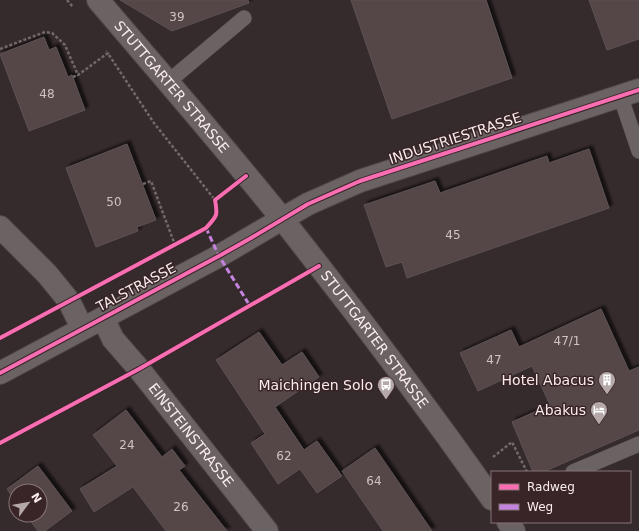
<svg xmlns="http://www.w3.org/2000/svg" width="639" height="531" font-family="'DejaVu Sans',sans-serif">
  <defs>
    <filter id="shadow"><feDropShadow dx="3.5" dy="-3.5" stdDeviation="1" flood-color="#0009"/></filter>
  </defs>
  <rect width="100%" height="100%" fill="#352a2c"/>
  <path fill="#544647" stroke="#5c5254" filter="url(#shadow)" d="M120,0H248L249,3L172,31Z
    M351,0H486L512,78L392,119Z
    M589,0H639V39L607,50Z
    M44,37L49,50L56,47L68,77L72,75L85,110L29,131L0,54Z
    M127,144L156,220L137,227L138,231L96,247L66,168Z
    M589,149L609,208L407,278L402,262L386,267L364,205L435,181L440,193L547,156L549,163Z
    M601,309L629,371L639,367V430L543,472H533L512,422L550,405L532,366L478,391L460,353L511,330L519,347Z
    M259,332L282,365L302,352L319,377L275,407L304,450L317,441L342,476L317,493L300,469L278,484L251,443L265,434L216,360Z
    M126,410L162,457L172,449L185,466L179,470L227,531H166L133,487L94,512L80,489L117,466L93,435Z
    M375,448L432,531H383L342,471Z
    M38,466L72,511L45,531H38L26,515H40V491H16V502L7,489Z"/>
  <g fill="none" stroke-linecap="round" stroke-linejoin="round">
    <defs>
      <path id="lane" d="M168,82L244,18
        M620,95L639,151
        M573,472L639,444"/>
      <g id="street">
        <path d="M282,219L308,204L360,181L639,90"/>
        <path d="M0,227L47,274L69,301L82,328"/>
        <path id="s1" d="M103,318L113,339L139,369L267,531"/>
      </g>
      <g id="secondary">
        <path id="s2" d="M98,0C160,73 223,145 283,220C355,311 425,404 492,499"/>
        <path d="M0,373L219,256L282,219"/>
        <path d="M508,522L514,531"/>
      </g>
    </defs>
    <use href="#lane" stroke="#504748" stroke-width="16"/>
    <use href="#street" stroke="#504748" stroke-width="24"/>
    <use href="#secondary" stroke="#504748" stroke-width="24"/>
    <path stroke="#71696a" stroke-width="2.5" stroke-dasharray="3 2" stroke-linecap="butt" d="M67,0L73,7
      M0,49L45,32L52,33L65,45L78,75L108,53L106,51
      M109,55L154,123L215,200
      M73,77L78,75
      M143,184L151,181L175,245
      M493,457L512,442L527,472"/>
    <use href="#lane" stroke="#6b6263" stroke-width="15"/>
    <use href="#street" stroke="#6b6263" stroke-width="22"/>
    <use href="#secondary" stroke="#6b6263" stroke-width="22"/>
    <path stroke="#c483df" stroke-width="3" stroke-dasharray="6 3" stroke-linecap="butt" d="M206,228L219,256L250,306"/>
    <defs>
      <path id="cycleway" d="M0,338L206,228C217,216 218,216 215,200L246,176
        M0,373L219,256L251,238L308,204L360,181L639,90
        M0,443L139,369L319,266"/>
    </defs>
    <use href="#cycleway" stroke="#392528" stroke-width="6"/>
    <use href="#cycleway" stroke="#f96db3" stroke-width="4"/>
  </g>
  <defs>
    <symbol id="building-pin" viewBox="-11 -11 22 30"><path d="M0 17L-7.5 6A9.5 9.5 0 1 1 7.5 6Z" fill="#b5a8a9" stroke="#392528"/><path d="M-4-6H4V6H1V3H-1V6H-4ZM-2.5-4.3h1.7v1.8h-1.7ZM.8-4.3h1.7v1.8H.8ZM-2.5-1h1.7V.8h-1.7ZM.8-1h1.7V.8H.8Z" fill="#fff"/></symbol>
    <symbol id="bus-pin" viewBox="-11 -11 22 30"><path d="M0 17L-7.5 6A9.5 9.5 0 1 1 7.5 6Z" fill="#b5a8a9" stroke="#392528"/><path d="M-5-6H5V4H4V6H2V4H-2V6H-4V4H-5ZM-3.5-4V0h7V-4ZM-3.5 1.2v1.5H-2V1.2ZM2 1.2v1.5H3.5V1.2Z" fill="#fff"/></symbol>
    <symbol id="hotel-pin" viewBox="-11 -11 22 30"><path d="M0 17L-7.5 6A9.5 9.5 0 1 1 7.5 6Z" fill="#b5a8a9" stroke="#392528"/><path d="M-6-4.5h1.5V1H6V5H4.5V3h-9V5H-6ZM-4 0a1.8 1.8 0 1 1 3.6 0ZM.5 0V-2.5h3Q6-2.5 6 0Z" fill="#fff"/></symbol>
  </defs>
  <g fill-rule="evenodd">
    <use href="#building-pin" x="597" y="370" width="20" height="27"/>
    <use href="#bus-pin" x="376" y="375" width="20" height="27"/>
    <use href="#hotel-pin" x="589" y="400" width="20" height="27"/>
  </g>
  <g text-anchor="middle" stroke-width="3" stroke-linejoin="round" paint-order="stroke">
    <g font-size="12" fill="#d0c2c4">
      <text x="177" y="21">39</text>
      <text x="47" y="98">48</text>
      <text x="114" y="206">50</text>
      <text x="453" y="239">45</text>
      <text x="567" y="345">47/1</text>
      <text x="494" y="364">47</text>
      <text x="127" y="449">24</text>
      <text x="284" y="460">62</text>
      <text x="374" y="485">64</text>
      <text x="181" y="511">26</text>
    </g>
    <g font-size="14" fill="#faeced" stroke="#392528">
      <text dy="5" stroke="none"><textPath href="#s2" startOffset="114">STUTTGARTER STRASSE</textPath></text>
      <text transform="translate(455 138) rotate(-18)" y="5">INDUSTRIESTRASSE</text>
      <text transform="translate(136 287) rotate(-28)" y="5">TALSTRASSE</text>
      <text dy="5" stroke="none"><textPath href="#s2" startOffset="438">STUTTGARTER STRASSE</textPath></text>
      <text dy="5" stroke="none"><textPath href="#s1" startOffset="147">EINSTEINSTRASSE</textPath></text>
    </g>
    <g font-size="14" fill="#faeced" stroke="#392528" text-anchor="end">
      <text x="594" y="385">Hotel Abacus</text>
      <text x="373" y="390">Maichingen Solo</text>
      <text x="586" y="415">Abakus</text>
    </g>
  </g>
  <rect x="491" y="471" width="140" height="52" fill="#392528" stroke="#867577"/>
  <rect x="499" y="484" width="20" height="6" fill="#f96db3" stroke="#867577"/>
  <text x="527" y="491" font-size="12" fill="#faeced">Radweg</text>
  <rect x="499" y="504" width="20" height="6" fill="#c483df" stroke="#867577"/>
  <text x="527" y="511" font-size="12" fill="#faeced">Weg</text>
  <g transform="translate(28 503) rotate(58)"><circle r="19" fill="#392528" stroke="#867577"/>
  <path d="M0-3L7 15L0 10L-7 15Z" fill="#b5a8a9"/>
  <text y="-6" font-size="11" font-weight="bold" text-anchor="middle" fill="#faeced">N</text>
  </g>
</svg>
